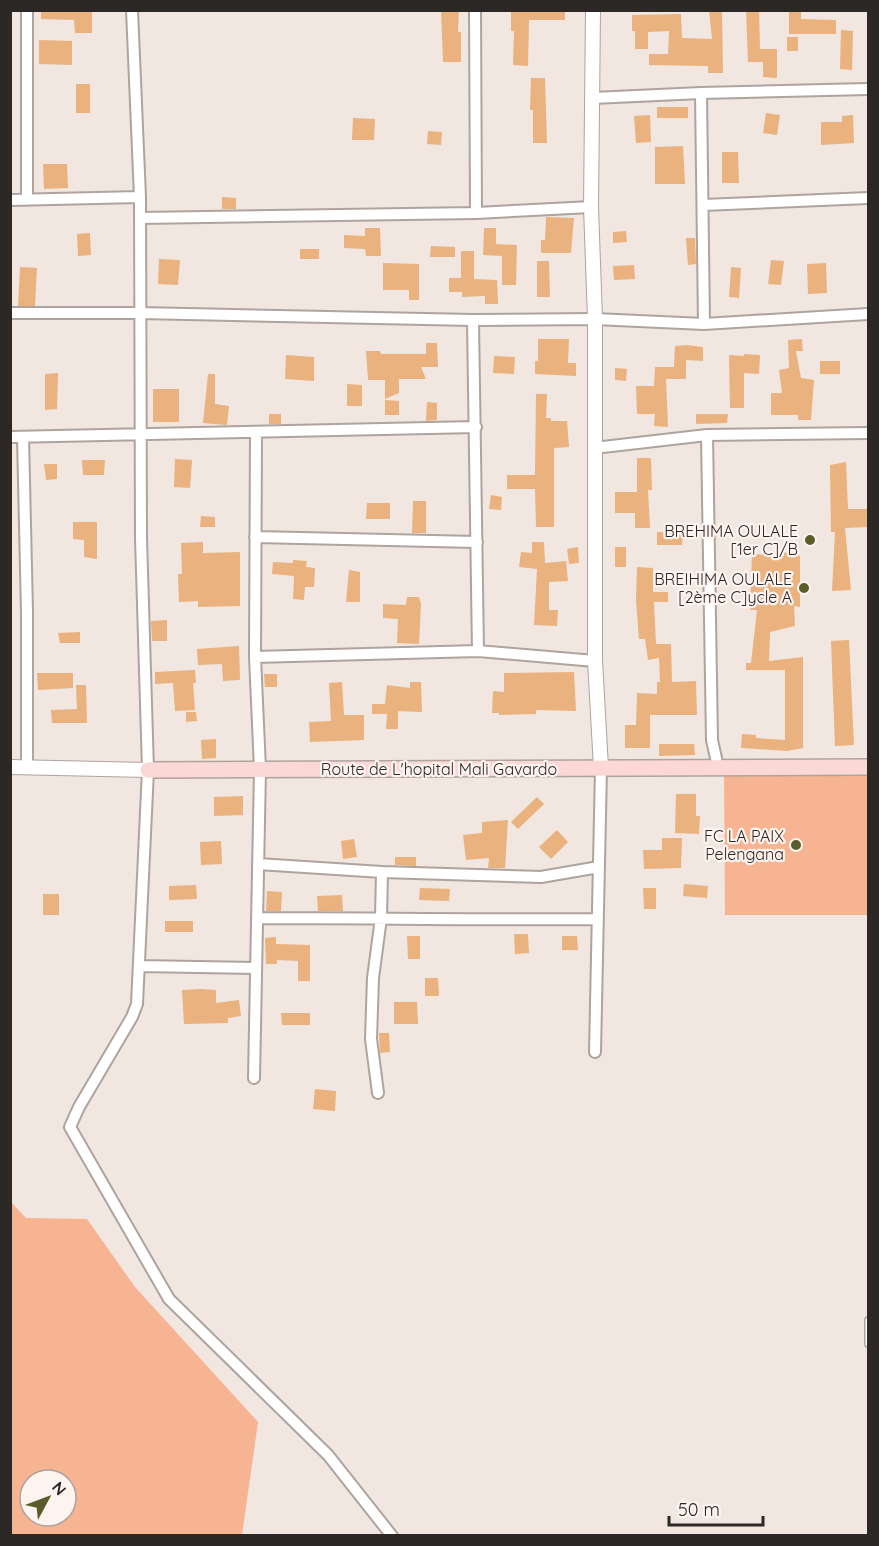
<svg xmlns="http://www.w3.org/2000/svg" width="879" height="1546" font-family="Quicksand,sans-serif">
  <rect width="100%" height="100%" fill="#f2e6e0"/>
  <path fill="#f7b492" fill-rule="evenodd" d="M724,775H868V915H725Z
    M11,1202L26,1218L87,1219L135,1287L258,1422L242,1535H11ZM30,1480H66V1516H30Z"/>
  <path fill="#e9b27e" d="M41,10H92V33H75L74,20L41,19Z
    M441,10H459L458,32H461V62H443Z
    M511,10H565V20H529L528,66L513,65L514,31H511Z
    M709,10H722L723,73H708V66L649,65V54H668L669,31L648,32V49H635V31H632V15L681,14L682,38L712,39Z
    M746,10H759L760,49H777V78L763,77V62H748Z
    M789,10H801V19L836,20V34H789Z
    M841,30L853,31L852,70L840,69Z
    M787,37H798V51H787Z
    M39,40L72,41V65L39,64Z
    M531,78H545L547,143H533V110H530Z
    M76,84H90V113H76Z
    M657,107H688V118H657Z
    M766,113L780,115L777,135L763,133Z
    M650,115L651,142L636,143L634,116Z
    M853,115L854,143L821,145V122H842V116Z
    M353,118L375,119L374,140H352Z
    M428,131L442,132L441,145L427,144Z
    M683,146L685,184H655V147Z
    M722,152H738L739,183H722Z
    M43,164H67L68,188L44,189Z
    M222,197L236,198V209H222Z
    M546,217L574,218L571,253H541V240H545Z
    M365,228H380L381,256H366L365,249L344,248V235L365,236Z
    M484,228H496V244L517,245L516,285H502V256L483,255Z
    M626,231L627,242L613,243V232Z
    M90,233L91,255L78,256L77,234Z
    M686,238H695L696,264L688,265Z
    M431,246L455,247V257H430Z
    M300,249H319V259H300Z
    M461,251H474V279L497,280L498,304H485V296L462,297V292H449V278H461Z
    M159,259L180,260L178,285L158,284Z
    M771,260L784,261L781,285L768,284Z
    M537,261H549L550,297H537Z
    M383,263L419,264V300H409V290H383Z
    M826,263L827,293L808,294L807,264Z
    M634,265L635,279L614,280L613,266Z
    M20,267L37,268L35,306H18Z
    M731,267L741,268L739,298L729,297Z
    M538,339H569L568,363H576V376L535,374V361H538Z
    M802,339L803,351H796L801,378L814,380L811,420H798V415H771V393H782L779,370L789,368L788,340Z
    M426,343H437L438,367H421L426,379H399V393L385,399V380H368L366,351H380L381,354H426Z
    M686,345L703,347V361L686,360V379H666L668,427L654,426L655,414H637L636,386H654L655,367H674L675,346Z
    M744,354L760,355L759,374L744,373V408H730L729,355L744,356Z
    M286,355L314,357V381L285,379Z
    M494,356L515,357L514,374L493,373Z
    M820,361H840V374H820Z
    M615,368L627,369L626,381L615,380Z
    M58,373L57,409L45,410V374Z
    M208,374H215V404L229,406L227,425L203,423Z
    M347,384L362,385V406H347Z
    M153,389H179V422H153Z
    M536,394H547L546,418H551V421H567L569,447L554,448V527H536L535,489H507V475H535Z
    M385,400L399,401V415H385Z
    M427,402L437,403V420L426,421Z
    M269,414H281V424H269Z
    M696,414H728L727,423L696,424Z
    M637,458H651L652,490H648L650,528H635V513H615V492H637Z
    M175,459L192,460L190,488L174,487Z
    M82,460H105L104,475H83Z
    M846,462L848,509H868V527L845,528L851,590L832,591L835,532H831L830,465Z
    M44,464H57V479L46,480Z
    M491,495L502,497L501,510L489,509Z
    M413,501H426V533H412Z
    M367,503H390V519H366Z
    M201,516L215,517V527H200Z
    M73,522H97V559L84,557V540L73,539Z
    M657,532L683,533L682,545H657Z
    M203,542V553L240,552V606L198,607V601L179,602L178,574H182L181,543Z
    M532,542H544L545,563L566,561L568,581L549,582V610H558L557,626L534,625L537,569L519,567L521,552L532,553Z
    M578,547L579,563L569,564L567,549Z
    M615,547H626V567H615Z
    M784,552L800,556V607L794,606L795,626L770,632L769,661L803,657V748L787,751L741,748L742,734L756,735V738L785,740V670H746V663H751L757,610H750L752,554L784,556Z
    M293,560L307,561L306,567L315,568L314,587H305L304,600L293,599L294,576L272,574L273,562L293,563Z
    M637,567L653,568V592H668V602H654L656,644H671L672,682L696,681L697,715H650V748H625V725H636L637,693L657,694V682H660L659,658L648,660L645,639H639L636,600Z
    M349,570L360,572V602H346Z
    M407,597H419L421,604L419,644L397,643L398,619L383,618V604L406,605Z
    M167,620V641H152L151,621Z
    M80,632V643H60L58,633Z
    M849,640L854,745L835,746L831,641Z
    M239,646L240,680L223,681L222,664L198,665L197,649Z
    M195,670L196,683H193L195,710L175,711L173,683L155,684V672Z
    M574,672L576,711L536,710V714L499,715V713H492L493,691L504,692V673Z
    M37,673H73V688L38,690Z
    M264,674H277V687H265Z
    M342,682L344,715H364V740L310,742L309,722L331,721L329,683Z
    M410,682H421L422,712L398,711V729H386L387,714H372V704H385L387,685L410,688Z
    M76,685H86L87,723H52L51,710L77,709Z
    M186,712H196L197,721L186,722Z
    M216,739V758L202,759L201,740Z
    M659,744H694L695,755L659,756Z
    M676,794H696V816H700L699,834L675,833Z
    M243,796V815L214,816V797Z
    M537,797L544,804L518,829L511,822Z
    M508,820L505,868H488L489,858L466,860L463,835L482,833V822Z
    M557,830L568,842L551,859L539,847Z
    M662,838H682L681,868L644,869L643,850H662Z
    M354,839L357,857L343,859L341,841Z
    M221,841L222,864L201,865L200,842Z
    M395,857H416V866L395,865Z
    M684,884L708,886L707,898L683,896Z
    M196,885L197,899L169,900V886Z
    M420,888L450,889L449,901L419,900Z
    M643,888H656V909H644Z
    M267,891L282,892L281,911H266Z
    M43,894H59V915H43Z
    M342,895L343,911H318L317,896Z
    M165,921H193V932H165Z
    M514,934H528L529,953L515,954Z
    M407,936H420V959H408Z
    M562,936H577L578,950H562Z
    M276,937V944L310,945V981H298V961L277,960V964H266L265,938Z
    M425,978H438L439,996H425Z
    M201,989L216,990V1003L239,1000L241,1016L228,1018V1023L184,1024L182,990Z
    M394,1002H417L418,1024H394Z
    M281,1013H310V1025H282Z
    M379,1033H389L390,1052L380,1053Z
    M315,1089L336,1091L335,1111L313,1109Z"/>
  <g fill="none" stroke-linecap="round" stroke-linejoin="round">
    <defs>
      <path id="service" d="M868,1344V1320"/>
      <path id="minor" d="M27,10V200
        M132,10L140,197L141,538L148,770L137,1004L132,1017L79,1107L70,1127L169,1299L328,1455L392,1536
        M475,10L476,213
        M701,93L704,324
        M593,98L701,93L868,89
        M10,200L140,197
        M703,205L868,198
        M140,218L476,213L591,207
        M10,313H140L473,320L595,319L704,324L868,314
        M473,320L478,651
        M707,435L712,740L718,767
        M10,437L476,427
        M23,437L27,612V767
        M594,448L707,435L868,433
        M255,537L477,542
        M255,657L478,651L595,661
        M258,864L382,872L541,877L599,867
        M257,918C371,918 484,920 598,919
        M139,966L256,968
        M595,1052L601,768
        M254,1078L260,769L255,657L256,432
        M378,1093L371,1039L373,978L381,918L382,872"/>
      <path id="tertiary" d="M593,10L591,207L595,319V661L601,768
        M10,767L148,770"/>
      <path id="secondary" d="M148,770L868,767"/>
    </defs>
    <use href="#service" stroke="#afa39e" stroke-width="8"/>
    <use href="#minor" stroke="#afa39e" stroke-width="14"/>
    <use href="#tertiary" stroke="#afa39e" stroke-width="16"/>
    <use href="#secondary" stroke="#afa39e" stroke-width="18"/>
    <use href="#service" stroke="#fff" stroke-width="5"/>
    <use href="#minor" stroke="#fff" stroke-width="10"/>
    <use href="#tertiary" stroke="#fff" stroke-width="14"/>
    <use href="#secondary" stroke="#fbd8d6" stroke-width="15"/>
  </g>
  <g fill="#5a5c29" stroke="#fef4ef" stroke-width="2">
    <circle cx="810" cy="540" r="6"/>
    <circle cx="804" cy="588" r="6"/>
    <circle cx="796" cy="845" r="6"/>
  </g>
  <g text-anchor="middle" stroke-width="4.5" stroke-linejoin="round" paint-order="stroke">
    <g font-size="16" fill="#2c2826" stroke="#fef4ef" text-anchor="end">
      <text x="798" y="537">BREHIMA OULALE<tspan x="798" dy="18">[1er C]/B</tspan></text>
      <text x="792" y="585">BREIHIMA OULALE<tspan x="792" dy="18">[2ème C]ycle A</tspan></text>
      <text x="784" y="842">FC LA PAIX<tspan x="784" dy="18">Pelengana</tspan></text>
    </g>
    <g font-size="16" fill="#2c2826" stroke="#fef4ef">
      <text x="439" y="775">Route de L'hopital Mali Gavardo</text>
    </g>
  </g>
  <rect width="879" height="1546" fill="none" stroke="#2c2826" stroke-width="24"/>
  <g transform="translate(48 1498) rotate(49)"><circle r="28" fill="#fef4ef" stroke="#aaa29f" stroke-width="1.5"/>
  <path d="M0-4.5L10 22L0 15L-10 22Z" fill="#5a5c29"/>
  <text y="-9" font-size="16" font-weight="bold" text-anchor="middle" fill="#2c2826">N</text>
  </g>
  <path d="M669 1516v9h94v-9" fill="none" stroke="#2c2826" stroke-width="3"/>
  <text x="678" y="1516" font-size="18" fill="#2c2826" stroke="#fef4ef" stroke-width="4.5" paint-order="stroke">50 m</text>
</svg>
